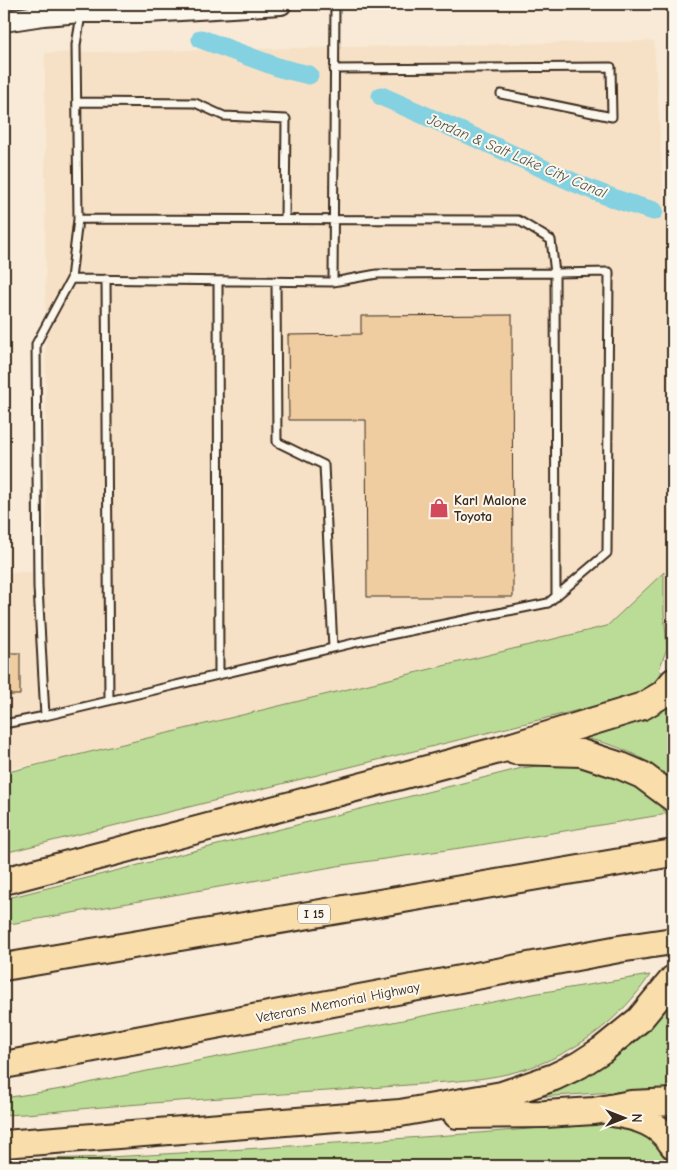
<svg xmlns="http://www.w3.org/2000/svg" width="677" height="1170" font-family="'Comic Neue',sans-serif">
  <rect width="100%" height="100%" fill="#f8ead6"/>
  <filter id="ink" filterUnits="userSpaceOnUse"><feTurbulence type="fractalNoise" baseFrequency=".02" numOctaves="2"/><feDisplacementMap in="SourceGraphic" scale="10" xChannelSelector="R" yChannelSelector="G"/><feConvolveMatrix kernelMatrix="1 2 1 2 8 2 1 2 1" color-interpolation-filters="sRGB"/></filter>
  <g filter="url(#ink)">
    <path fill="#f6e1c6" d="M654,41L672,324L673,641L4,770V573L46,571L45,53Z"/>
    <path fill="#bbdc96" stroke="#7b835a" d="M664,572V612L667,648L659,670L663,673L651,686L631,697L4,853V773L607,626Z
      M673,696V780C640,754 612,741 569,736Z
      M552,764C599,765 635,779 667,814L474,846L343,865L4,925V899L522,768Z
      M650,975C621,1020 573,1055 522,1070C490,1080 455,1081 421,1084C360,1089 298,1093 237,1097C188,1100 139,1104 90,1108C61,1111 33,1114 4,1115V1098L68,1088L97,1081L538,993Z
      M673,994V1088L539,1097L538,1095Z
      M594,1124H613L649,1135L665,1153L664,1160L666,1166H4V1161C52,1158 100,1158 148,1155C297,1146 446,1136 594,1124Z"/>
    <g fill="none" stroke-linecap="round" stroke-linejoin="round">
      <path stroke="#83d1e1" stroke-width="19" d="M201,39L280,68L309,75
        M381,96C419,113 456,129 494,146C547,170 597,196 654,211"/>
    </g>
    <path fill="#f0cda1" stroke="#3b2a1e" d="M512,315L513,597H367L366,420H289L288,335L361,334V316Z
      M4,653H20V695H4Z"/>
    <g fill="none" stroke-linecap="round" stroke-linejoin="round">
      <defs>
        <path id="service" d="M334,69L611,67L612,117L501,94
          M77,102L195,103L224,116L286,119L285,219
          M78,219L518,220L551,240L555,273L609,272L607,553L548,603L375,638L45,716L38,587L36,344L71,279Z
          M78,219L76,45L81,15
          M71,279L333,282L335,4
          M106,279L109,701
          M218,281L219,675
          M276,281L277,442L324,465L333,648
          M333,282L377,274L555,273L556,597
          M4,724L45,716"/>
        <path id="secondary" d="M4,21L43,15L82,12H147L281,4"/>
        <path id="motorway" d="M515,751L581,753L621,766L642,775L673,798
          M4,881L499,750L643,706L663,694L673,682
          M4,967L673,853
          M4,1065L619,949L673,941
          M612,1113C638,1117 658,1122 673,1145
          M457,1115L545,1114L594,1111L631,1104L673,1102
          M4,1144L400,1113L502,1095L554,1077L579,1065L602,1050L639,1020L673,979"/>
      </defs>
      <use href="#service" stroke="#3b2a1e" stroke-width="11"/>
      <use href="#secondary" stroke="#3b2a1e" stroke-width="24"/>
      <use href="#motorway" stroke="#3b2a1e" stroke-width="30"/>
      <use href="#service" stroke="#fbf7ec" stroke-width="7"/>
      <use href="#secondary" stroke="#fbf7ec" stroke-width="20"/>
      <use href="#motorway" stroke="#f9deab" stroke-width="26"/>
    </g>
  </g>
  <defs>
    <symbol id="shop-bare" viewBox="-9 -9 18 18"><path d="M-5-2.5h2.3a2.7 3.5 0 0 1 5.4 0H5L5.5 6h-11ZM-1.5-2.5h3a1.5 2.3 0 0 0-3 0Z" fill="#d1495b" stroke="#fbf7ec" stroke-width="2.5" paint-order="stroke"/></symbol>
  </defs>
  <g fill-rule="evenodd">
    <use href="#shop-bare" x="425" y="494" width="28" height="28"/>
  </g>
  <g text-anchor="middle" stroke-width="4" stroke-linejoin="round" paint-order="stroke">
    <rect fill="#fbf7ec" stroke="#75685c" stroke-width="1" x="298" y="904.5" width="32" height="19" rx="4"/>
    <g font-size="12" font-weight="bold" fill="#3b2a1e">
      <text x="314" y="918">I 15</text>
    </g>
    <g font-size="14" font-weight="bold" fill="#3b2a1e" stroke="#fbf7ec" text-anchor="start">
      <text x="454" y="505">Karl Malone<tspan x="454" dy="16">Toyota</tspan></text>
    </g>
    <g font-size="14" fill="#3b2a1e" stroke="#fbf7ec">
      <text transform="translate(338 1002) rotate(-11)" y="5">Veterans Memorial Highway</text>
    </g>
    <g font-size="15" font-style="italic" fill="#4d544f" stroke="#fbf7ec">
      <text transform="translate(517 156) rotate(23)" y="5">Jordan &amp; Salt Lake City Canal</text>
    </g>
  </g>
  <rect width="677" height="1170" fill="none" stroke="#fbf7ec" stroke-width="20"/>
  <rect x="10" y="10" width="657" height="1150" fill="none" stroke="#3b2a1e" stroke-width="2" filter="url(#ink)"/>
  <g transform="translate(624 1118) rotate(90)" stroke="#fbf7ec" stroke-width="4" paint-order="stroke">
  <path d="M0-4L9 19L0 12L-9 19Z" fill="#3b2a1e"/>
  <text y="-8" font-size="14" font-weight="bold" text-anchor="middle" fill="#3b2a1e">N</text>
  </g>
</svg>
